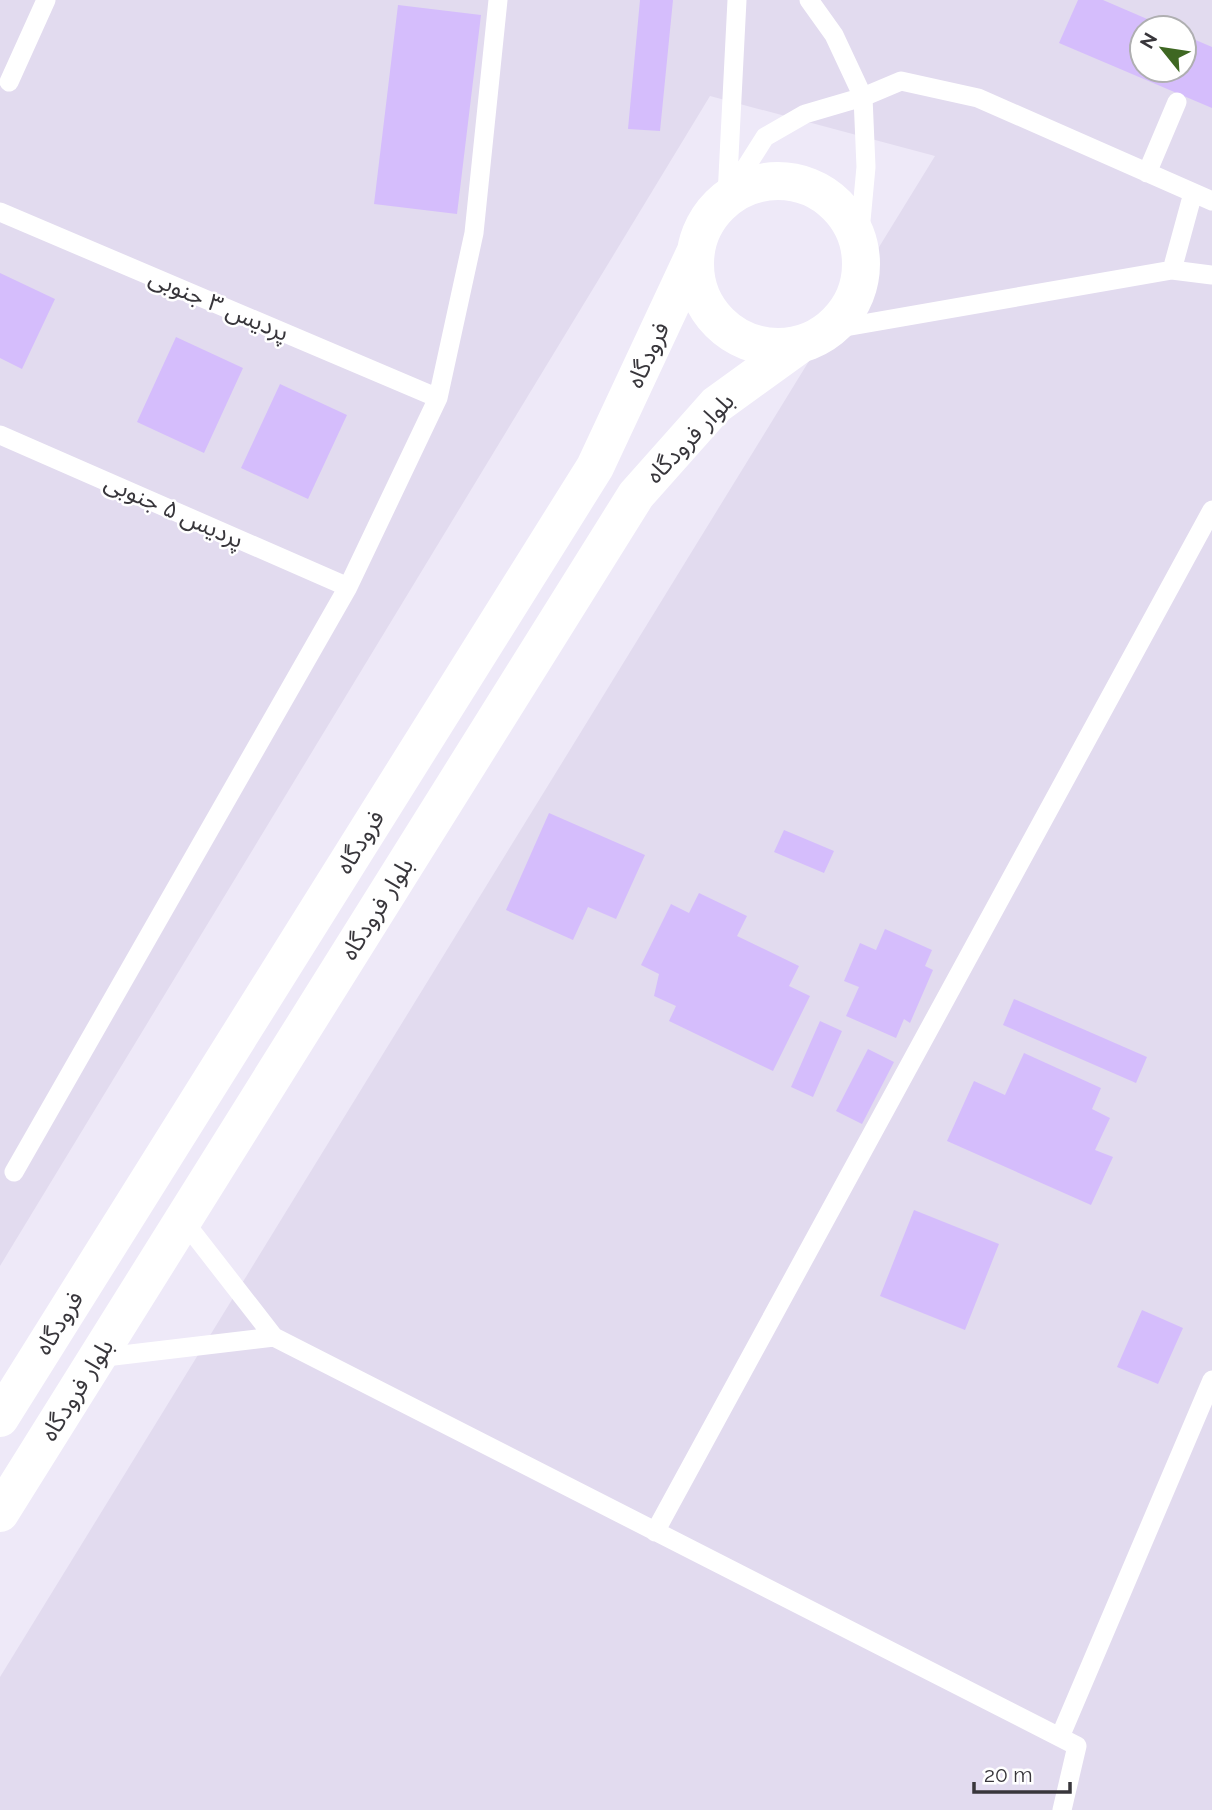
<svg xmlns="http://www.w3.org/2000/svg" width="1212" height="1810" font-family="Raleway,'Noto Sans Arabic',sans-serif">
  <rect width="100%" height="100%" fill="#eee9f8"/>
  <path fill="#e2dbef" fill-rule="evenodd" d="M0,0H1212V1810H0V1677L935,156L710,96L0,1266ZM1142,28H1184V70H1142Z"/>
  <path fill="#d5bdfc" d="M640,0H673L660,131L628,129Z
    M1078,0H1103L1168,28H1142V70H1184V35L1212,47V108L1059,43Z
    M398,5L481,15L457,214L374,204Z
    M0,273L55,299L22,369L0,358Z
    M176,337L243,368L204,453L137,422Z
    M280,384L347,415L308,499L241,468Z
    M549,813L645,855L616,919L588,907L573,940L506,910Z
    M784,830L834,851L824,873L774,852Z
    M699,893L747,916L737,936L799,966L789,986L810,996L773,1071L669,1021L676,1006L654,996L659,974L641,965L671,904L689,913Z
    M885,929L932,950L925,966L933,970L910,1023L904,1019L896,1038L846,1016L859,987L844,981L860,943L876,950Z
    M1014,999L1147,1057L1136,1083L1003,1025Z
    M820,1021L842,1031L813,1097L791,1087Z
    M868,1049L894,1062L862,1124L836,1111Z
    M1024,1053L1101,1088L1092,1109L1110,1118L1095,1150L1113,1157L1091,1205L947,1141L974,1081L1005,1095Z
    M914,1210L999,1244L965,1330L880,1296Z
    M1142,1310L1183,1328L1158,1384L1117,1367Z"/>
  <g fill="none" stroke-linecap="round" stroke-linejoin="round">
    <path stroke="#fff" stroke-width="19" d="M809,0L834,35L863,97L866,167L859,242
      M9,82L46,0
      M1147,173L1177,102
      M727,196L737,0
      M727,197L765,137L805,114L863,97L901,81L978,98L1212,201
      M0,212L438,398
      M1172,270L1193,193
      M828,330L1172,270L1212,275
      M0,435L348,587
      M14,1172L348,587L438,398L474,233L498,0
      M274,1337L1077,1746L1062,1810
      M97,1358L274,1337L183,1220
      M655,1532L1212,510
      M1060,1737L1212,1380"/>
    <path stroke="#fff" stroke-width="38" d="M695 264a83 83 0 1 1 166 0a83 83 0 1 1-166 0Z
      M0,1418L595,467L695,253
      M0,1513L636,495L716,405L799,345"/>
  </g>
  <g text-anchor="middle" stroke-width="5" stroke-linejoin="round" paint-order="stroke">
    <g font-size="24" fill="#38363b" stroke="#fff">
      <text transform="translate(219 305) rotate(23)" y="8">پردیس ۳ جنوبی</text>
      <text transform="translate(648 355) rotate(-65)" y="8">فرودگاه</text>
      <text transform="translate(690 438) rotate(-46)" y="8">بلوار فرودگاه</text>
      <text transform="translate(174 511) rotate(24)" y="8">پردیس ۵ جنوبی</text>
      <text transform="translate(360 842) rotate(-58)" y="8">فرودگاه</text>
      <text transform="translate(377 909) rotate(-58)" y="8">بلوار فرودگاه</text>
      <text transform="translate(59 1323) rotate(-58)" y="8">فرودگاه</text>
      <text transform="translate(77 1390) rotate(-58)" y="8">بلوار فرودگاه</text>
    </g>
  </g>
  <g transform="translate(1163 49) rotate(300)"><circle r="33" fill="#ffffff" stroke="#afafb1" stroke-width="2"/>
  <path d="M0-5L12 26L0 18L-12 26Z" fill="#3e6722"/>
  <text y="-10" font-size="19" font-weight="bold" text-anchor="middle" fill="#38363b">N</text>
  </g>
  <path d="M974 1782v10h96v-10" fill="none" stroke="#38363b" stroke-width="3.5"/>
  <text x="984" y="1782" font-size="21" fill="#38363b" stroke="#ffffff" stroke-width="5" paint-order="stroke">20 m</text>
</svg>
